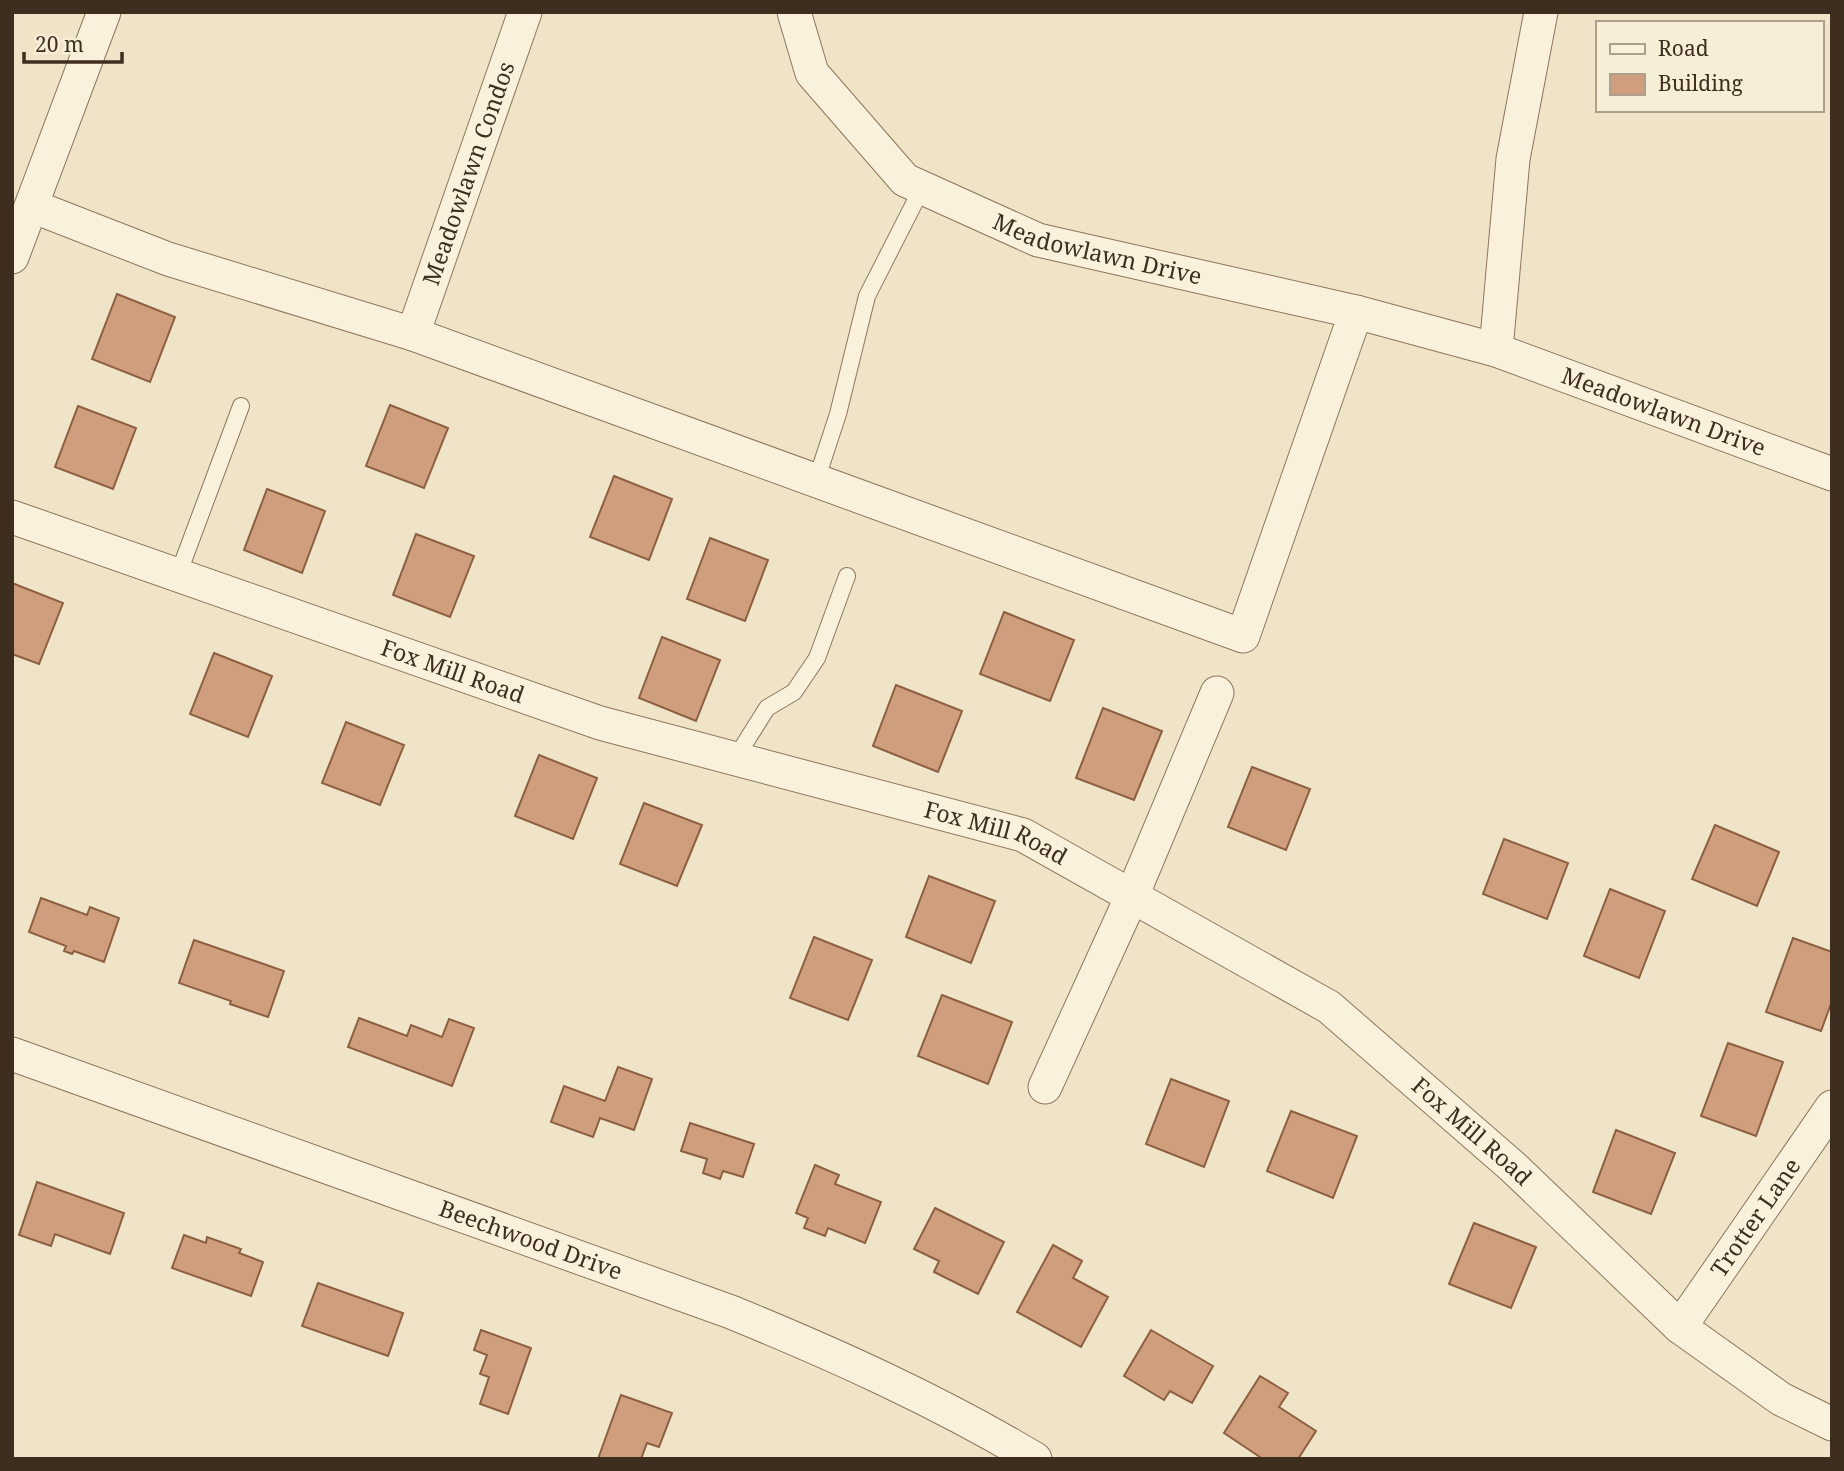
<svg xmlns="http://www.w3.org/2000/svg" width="1844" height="1471" font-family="'Noto Serif',serif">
  <rect width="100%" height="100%" fill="#f0e4c8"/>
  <path fill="#cf9f7d" stroke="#8d5f41" stroke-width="2" d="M117,294L175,317L150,382L92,359Z
    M390,405L448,428L424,488L366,466Z
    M78,406L136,428L113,489L55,467Z
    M614,476L672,499L649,560L590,537Z
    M267,489L325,511L302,573L244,550Z
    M416,534L474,556L450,617L393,595Z
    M710,538L768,560L745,621L687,599Z
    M12,583L63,603L39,664L12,654Z
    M1004,612L1074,640L1050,701L980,674Z
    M662,637L720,660L696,721L639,698Z
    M214,653L272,676L248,737L190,714Z
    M896,685L962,711L938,772L873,746Z
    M1103,708L1162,731L1134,800L1076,778Z
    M346,722L404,745L380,805L322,783Z
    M539,755L597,778L573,839L515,816Z
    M1252,767L1310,789L1286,850L1228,827Z
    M644,803L702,825L677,886L620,864Z
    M1715,825L1779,852L1757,906L1692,879Z
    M1504,839L1568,863L1547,919L1483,894Z
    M929,876L995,901L971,963L906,937Z
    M1610,889L1665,911L1639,978L1584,956Z
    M41,898L87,915L90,907L119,918L104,962L74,951L72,954L64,951L66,946L29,932Z
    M814,937L872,960L848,1020L790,998Z
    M1793,938L1832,952V1001L1821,1031L1766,1012Z
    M194,940L284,971L268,1017L230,1004L231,1001L179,983Z
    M942,995L1012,1022L988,1084L918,1056Z
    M359,1018L407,1036L411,1025L442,1037L449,1019L474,1028L452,1086L348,1047Z
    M1728,1043L1783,1062L1756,1136L1701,1116Z
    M618,1067L652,1079L634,1130L600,1118L593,1137L551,1122L564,1086L605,1101Z
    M1171,1079L1229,1101L1204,1167L1146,1144Z
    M1291,1111L1357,1136L1333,1198L1267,1171Z
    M690,1123L754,1144L743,1177L723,1171L720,1179L703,1173L707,1159L681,1151Z
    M1616,1130L1675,1153L1651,1214L1593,1192Z
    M815,1165L839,1175L835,1184L881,1202L865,1243L828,1228L825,1236L804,1228L808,1218L796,1213Z
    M37,1182L124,1213L110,1254L55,1234L51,1246L19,1235Z
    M935,1208L1004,1242L978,1294L934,1272L939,1261L914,1249Z
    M1474,1223L1536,1247L1511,1308L1449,1284Z
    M184,1235L206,1243L207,1237L241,1249L239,1253L263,1262L251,1296L172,1268Z
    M1053,1245L1082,1261L1073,1278L1108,1297L1081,1347L1017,1312Z
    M318,1283L403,1313L388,1356L302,1326Z
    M481,1330L531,1348L508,1414L480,1404L489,1377L480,1374L487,1355L474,1350Z
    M1151,1330L1213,1366L1192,1403L1170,1391L1164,1400L1124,1376Z
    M1260,1376L1288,1393L1279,1407L1316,1431L1298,1459H1263L1224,1433Z
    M621,1395L672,1413L659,1447L647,1443L641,1459H598Z"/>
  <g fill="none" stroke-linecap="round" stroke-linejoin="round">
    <defs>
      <path id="service" d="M816,481L838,414L867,296L922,188
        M178,575L241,406
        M735,759L767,708L794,692L817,658L847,576"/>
      <g id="minor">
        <path id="s1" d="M794,12L812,73L905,180L1038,240L1356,312L1496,350L1832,474"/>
        <path d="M32,206L168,259L413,334L1243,636L1356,312"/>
        <path d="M12,257L104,12"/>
        <path id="s2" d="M413,334L525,12"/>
        <path d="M1496,350L1513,159L1541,12"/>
        <path id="s3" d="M12,517L600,723L1023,835L1329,1007L1513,1167L1680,1327L1781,1399L1832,1424"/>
        <path id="s4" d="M12,1054L731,1312C836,1355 938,1401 1035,1459"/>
        <path d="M1045,1087L1132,896L1217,693"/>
        <path id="s5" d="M1680,1327L1832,1107"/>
      </g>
    </defs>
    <use href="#service" stroke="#8d765c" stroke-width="18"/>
    <use href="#minor" stroke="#8d765c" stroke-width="35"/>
    <use href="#service" stroke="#faf1dc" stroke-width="16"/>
    <use href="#minor" stroke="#faf1dc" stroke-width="33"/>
  </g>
  <g text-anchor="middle" stroke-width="5" stroke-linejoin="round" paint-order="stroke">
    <g font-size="23" fill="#3d2e20" stroke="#f7eed8">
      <text dy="8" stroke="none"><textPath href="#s2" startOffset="170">Meadowlawn Condos</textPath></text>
      <text dy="8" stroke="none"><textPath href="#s1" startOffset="411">Meadowlawn Drive</textPath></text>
      <text dy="8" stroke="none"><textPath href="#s1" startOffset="1001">Meadowlawn Drive</textPath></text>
      <text dy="8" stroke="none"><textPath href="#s3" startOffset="467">Fox Mill Road</textPath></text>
      <text dy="8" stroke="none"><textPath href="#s3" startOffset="1034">Fox Mill Road</textPath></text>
      <text dy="8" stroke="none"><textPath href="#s3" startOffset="1601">Fox Mill Road</textPath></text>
      <text dy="8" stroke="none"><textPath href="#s5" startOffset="133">Trotter Lane</textPath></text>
      <text dy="8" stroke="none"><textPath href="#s4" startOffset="551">Beechwood Drive</textPath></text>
    </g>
  </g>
  <rect width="1844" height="1471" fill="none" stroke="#3d2e20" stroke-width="28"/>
  <rect x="1596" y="21" width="228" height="91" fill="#f7eed8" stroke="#ada18e" stroke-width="2"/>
  <rect x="1610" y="44" width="35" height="10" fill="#faf1dc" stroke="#ada18e" stroke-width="2"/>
  <text x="1658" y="56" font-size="21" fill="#3d2e20">Road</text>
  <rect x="1610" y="74" width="35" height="21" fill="#cf9f7d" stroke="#ada18e" stroke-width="2"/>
  <text x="1658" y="91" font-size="21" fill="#3d2e20">Building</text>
  <path d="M24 52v10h98v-10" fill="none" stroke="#3d2e20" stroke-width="3.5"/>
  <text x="35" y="52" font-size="21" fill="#3d2e20" stroke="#f7eed8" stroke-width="5" paint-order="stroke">20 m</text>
</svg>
